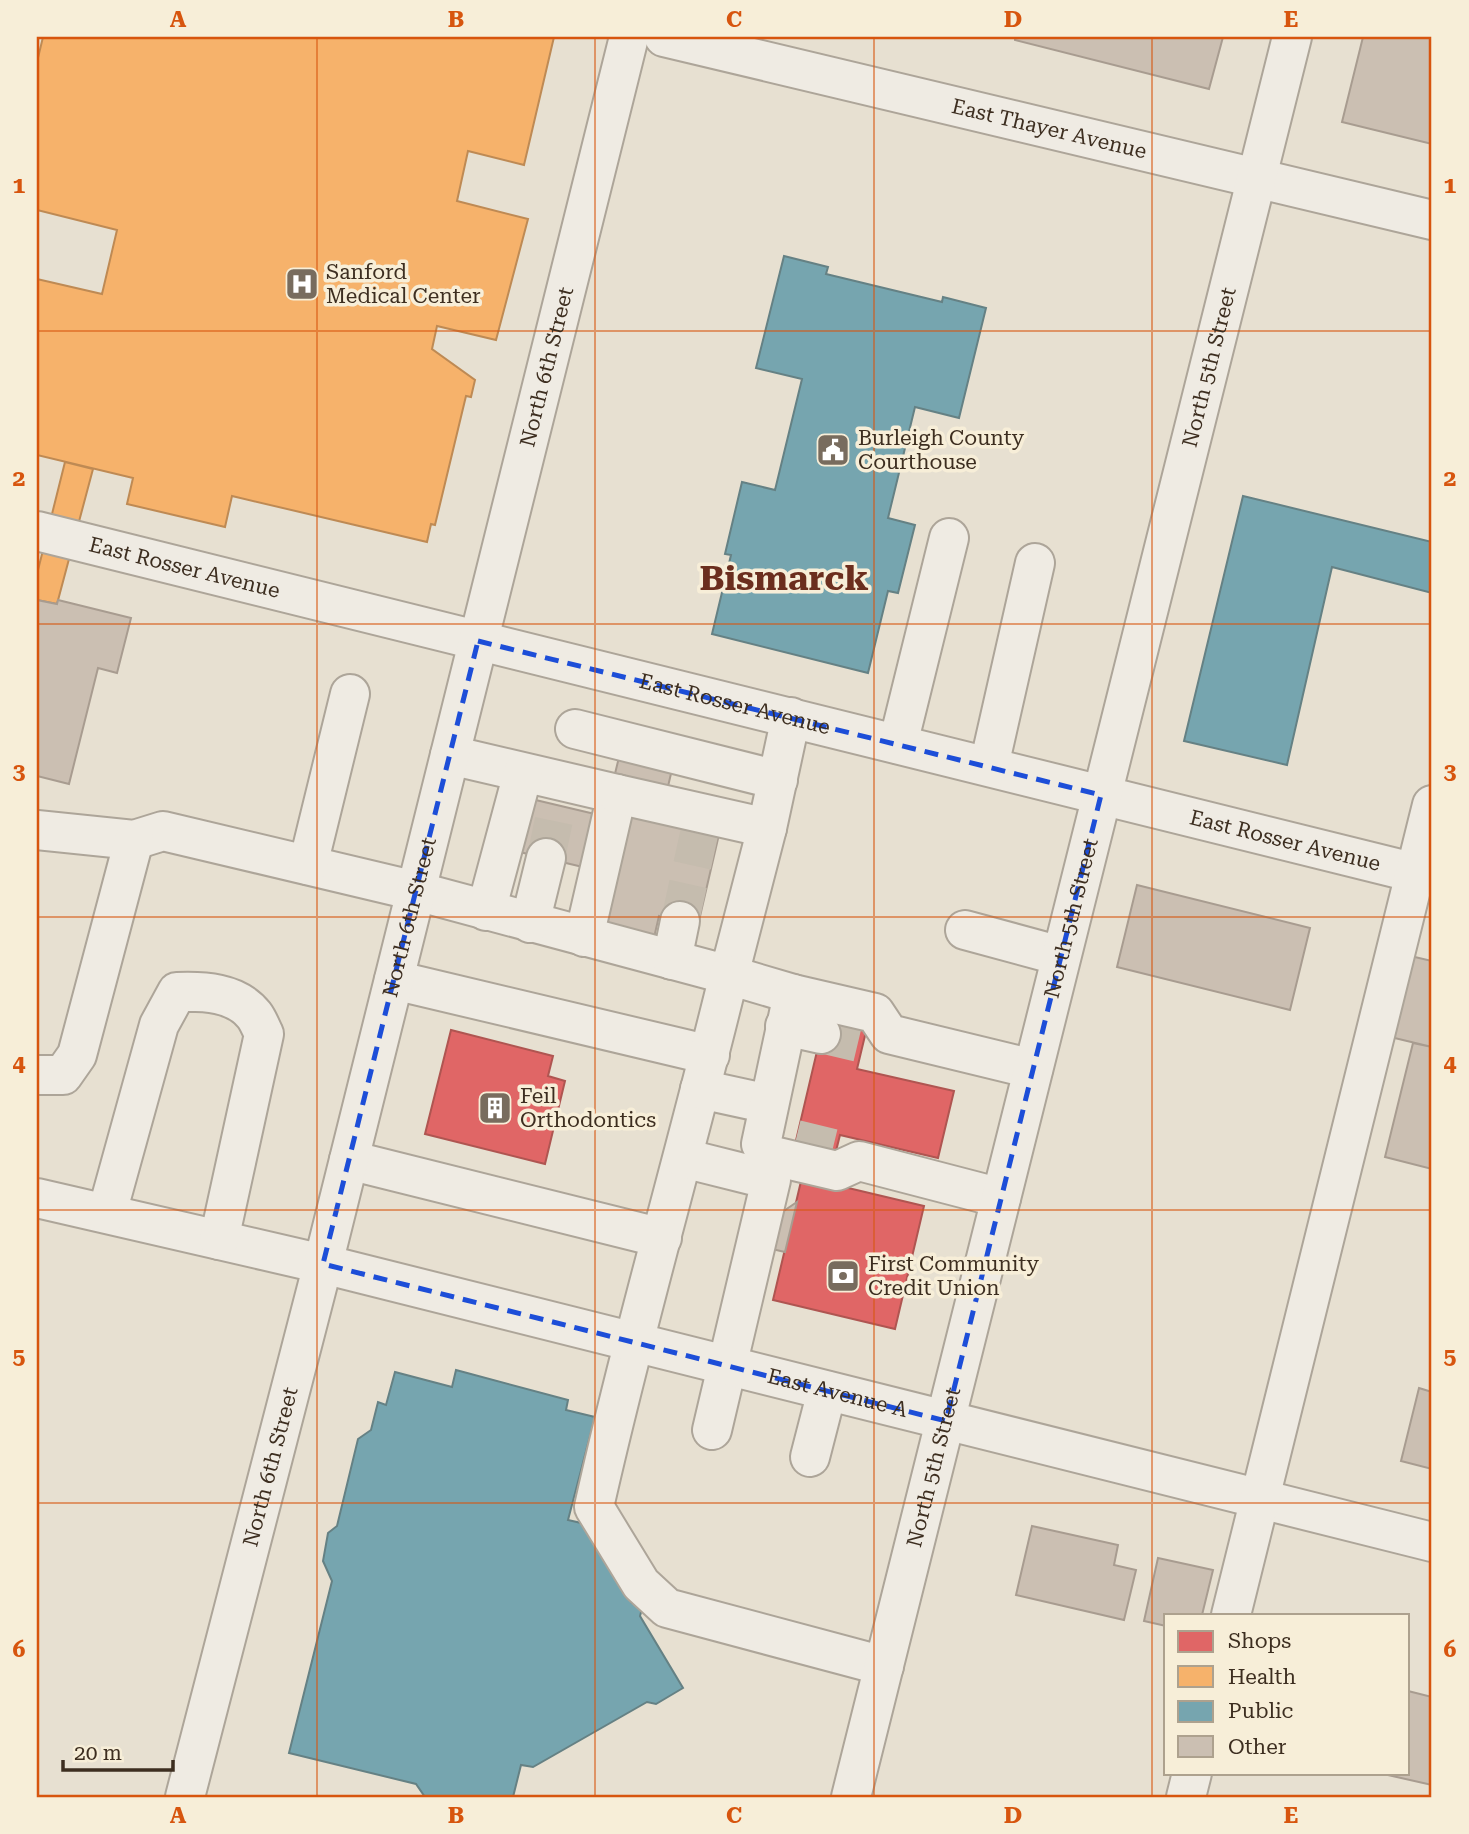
<svg xmlns="http://www.w3.org/2000/svg" width="1469" height="1834" font-family="'Roboto Serif',serif">
  <rect width="100%" height="100%" fill="#e7e0d1"/>
  <path fill="#e06666" stroke="#af5551" stroke-width="2" d="M826,1013L868,1023L857,1069L954,1091L938,1158L840,1135L834,1159L794,1149Z
    M451,1030L553,1056L548,1076L565,1081L545,1164L425,1134Z
    M802,1177L924,1206L895,1329L773,1300Z"/>
  <path fill="#f6b26b" stroke="#be8a54" stroke-width="2" d="M43,37H554L524,165L468,151L457,201L528,219L496,340L437,326L432,349L475,380L471,397L466,396L435,525L431,524L427,542L232,496L225,527L127,504L133,478L37,455V279L102,294L117,230L37,210V62Z
    M65,462L93,469L57,604L37,600V574Z"/>
  <path fill="#76a5af" stroke="#658184" stroke-width="2" d="M784,256L828,267L826,274L942,302L943,297L986,308L959,418L915,407L888,518L915,525L898,593L888,591L868,673L712,634L731,555L725,554L742,482L775,490L802,379L756,368Z
    M1243,496L1432,542V593L1332,567L1287,765L1184,741Z
    M456,1370L568,1400L566,1410L595,1417L568,1520L581,1523L632,1603L643,1605L640,1616L683,1688L656,1704L647,1702L533,1767L521,1765L513,1797H425L416,1784L289,1753L332,1581L323,1561L328,1533L337,1526L358,1439L371,1430L378,1402L386,1405L395,1372L452,1387Z"/>
  <path fill="#cbbfb2" stroke="#a89c90" stroke-width="2" d="M1015,37H1223L1209,89L1015,40Z
    M1363,37H1432V144L1342,122Z
    M37,600L57,604L58,600L131,618L117,673L98,668L69,784L37,776Z
    M621,749L674,761L665,799L612,786Z
    M523,797L599,815L587,868L511,850Z
    M629,809L720,830L698,925L659,916L653,942L601,930Z
    M1137,885L1310,928L1290,1010L1117,967Z
    M1402,954L1432,961V1047L1382,1035Z
    M1413,1043L1432,1047V1169L1385,1157Z
    M797,1202L785,1252L759,1246L766,1223Z
    M1419,1388L1432,1392V1469L1401,1461Z
    M1032,1526L1118,1545L1114,1565L1136,1570L1124,1620L1016,1595Z
    M1158,1558L1213,1570L1202,1615H1166V1626L1144,1621Z
    M1408,1691L1432,1697V1785L1379,1773H1408Z"/>
  <g fill="none" stroke-linecap="round" stroke-linejoin="round">
    <path stroke="#c5bcae" stroke-width="38" stroke-dasharray="38 19" stroke-linecap="butt" d="M546,858L557,805
      M680,921L701,825
      M821,1034L863,1044
      M796,1139L837,1149"/>
    <defs>
      <g id="minor">
        <path id="s1" d="M664,37L1432,220"/>
        <path id="s2" d="M37,531L1432,877"/>
        <path d="M575,729L778,780"/>
        <path d="M898,744L949,538"/>
        <path d="M450,755L617,794L584,937"/>
        <path d="M989,766L1035,563"/>
        <path d="M617,794L767,828"/>
        <path d="M37,830L134,840L163,831L416,891L729,975L767,828L791,717"/>
        <path d="M308,865L350,694"/>
        <path d="M486,911L523,773"/>
        <path d="M530,923L546,858"/>
        <path d="M965,930L1061,956"/>
        <path d="M672,960L680,921"/>
        <path d="M394,980L710,1055"/>
        <path d="M793,994L729,975C686,1152 634,1328 594,1507L641,1584L667,1608L884,1666"/>
        <path d="M785,1026L821,1034"/>
        <path d="M37,1075H63L77,1055L134,840"/>
        <path d="M700,1089L769,1104"/>
        <path d="M683,1158L771,1180L712,1430"/>
        <path d="M349,1160L662,1238"/>
        <path id="s3" d="M37,1198L323,1264L1432,1542"/>
        <path d="M1001,1198L859,1161L837,1171L769,1155L761,1144L793,994L875,1013L889,1034L1033,1069"/>
        <path d="M107,1213L159,1025L177,992C203,991 236,992 254,1015C258,1020 261,1028 264,1034L219,1240"/>
        <path d="M810,1457L827,1391"/>
        <path d="M1231,1615L1432,805"/>
        <path id="s4" d="M185,1797L323,1264L629,37"/>
        <path id="s5" d="M851,1797L1292,37"/>
        <path d="M1186,1797L1192,1773"/>
      </g>
    </defs>
    <use href="#minor" stroke="#ada599" stroke-width="42"/>
    <use href="#minor" stroke="#efebe3" stroke-width="38"/>
  </g>
  <path fill="none" stroke="#1d4ed8" stroke-width="5" stroke-dasharray="14 9" stroke-linejoin="round" d="M478,641L1101,795L946,1421L323,1264Z"/>
  <path fill="none" stroke="#d7550e" stroke-width="2" stroke-opacity="0.55" d="M317,37V1797M595,37V1797M874,37V1797M1152,37V1797M37,331H1432M37,624H1432M37,917H1432M37,1210H1432M37,1503H1432"/>
  <defs>
    <symbol id="hospital-square" viewBox="-11 -11 22 22"><rect x="-9" y="-9" width="18" height="18" rx="4" fill="#786c5e" stroke="#f7eed8"/><path d="M-5-5h3v3.5h4V-5h3V5h-3V1.5h-4V5h-3Z" fill="#fff"/></symbol>
    <symbol id="civic-square" viewBox="-11 -11 22 22"><rect x="-9" y="-9" width="18" height="18" rx="4" fill="#786c5e" stroke="#f7eed8"/><path d="M-.6-6.5H3V-4.5H.6V-3L4-1V1h2V6H-6V1h2V-1L-.6-3ZM-1.2 2.5V6h2.4V2.5Z" fill="#fff"/></symbol>
    <symbol id="building-square" viewBox="-11 -11 22 22"><rect x="-9" y="-9" width="18" height="18" rx="4" fill="#786c5e" stroke="#f7eed8"/><path d="M-4-6H4V6H1V3H-1V6H-4ZM-2.5-4.3h1.7v1.8h-1.7ZM.8-4.3h1.7v1.8H.8ZM-2.5-1h1.7V.8h-1.7ZM.8-1h1.7V.8H.8Z" fill="#fff"/></symbol>
    <symbol id="bank-square" viewBox="-11 -11 22 22"><rect x="-9" y="-9" width="18" height="18" rx="4" fill="#786c5e" stroke="#f7eed8"/><path d="M-6-4H6V4H-6ZM0-2.3a2.3 2.3 0 1 0 0 4.6a2.3 2.3 0 1 0 0-4.6Z" fill="#fff"/></symbol>
  </defs>
  <g fill-rule="evenodd">
    <use href="#hospital-square" x="283" y="265" width="38" height="38"/>
    <use href="#civic-square" x="814" y="431" width="38" height="38"/>
    <use href="#building-square" x="476" y="1089" width="38" height="38"/>
    <use href="#bank-square" x="824" y="1257" width="38" height="38"/>
  </g>
  <g text-anchor="middle" stroke-width="7" stroke-linejoin="round" paint-order="stroke">
    <g font-size="21" fill="#3d2e20" stroke="#f7eed8">
      <text dy="7" stroke="none"><textPath href="#s1" startOffset="396">East Thayer Avenue</textPath></text>
      <text dy="7" stroke="none"><textPath href="#s4" startOffset="1475">North 6th Street</textPath></text>
      <text dy="7" stroke="none"><textPath href="#s5" startOffset="1474">North 5th Street</textPath></text>
      <text dy="7" stroke="none"><textPath href="#s2" startOffset="152">East Rosser Avenue</textPath></text>
      <text dy="7" stroke="none"><textPath href="#s2" startOffset="719">East Rosser Avenue</textPath></text>
      <text dy="7" stroke="none"><textPath href="#s2" startOffset="1286">East Rosser Avenue</textPath></text>
      <text dy="7" stroke="none"><textPath href="#s5" startOffset="906">North 5th Street</textPath></text>
      <text dy="7" stroke="none"><textPath href="#s4" startOffset="908">North 6th Street</textPath></text>
      <text dy="7" stroke="none"><textPath href="#s3" startOffset="824">East Avenue A</textPath></text>
      <text dy="7" stroke="none"><textPath href="#s4" startOffset="341">North 6th Street</textPath></text>
      <text dy="7" stroke="none"><textPath href="#s5" startOffset="340">North 5th Street</textPath></text>
    </g>
    <g font-size="21" fill="#3d2e20" stroke="#f7eed8" text-anchor="start">
      <text x="326" y="279">Sanford<tspan x="326" dy="24">Medical Center</tspan></text>
      <text x="858" y="445">Burleigh County<tspan x="858" dy="24">Courthouse</tspan></text>
      <text x="520" y="1103">Feil<tspan x="520" dy="24">Orthodontics</tspan></text>
      <text x="868" y="1271">First Community<tspan x="868" dy="24">Credit Union</tspan></text>
    </g>
    <g font-size="35" font-weight="bold" fill="#6b2e1e" stroke="#f7eed8">
      <text x="784" y="590">Bismarck</text>
    </g>
  </g>
  <rect width="1469" height="1834" fill="none" stroke="#f7eed8" stroke-width="77"/>
  <rect x="1164" y="1614" width="245" height="161" fill="#f7eed8" stroke="#ada18e" stroke-width="2"/>
  <rect x="1178" y="1631" width="35" height="21" fill="#e06666" stroke="#ada18e" stroke-width="2"/>
  <text x="1228" y="1648" font-size="21" fill="#3d2e20">Shops</text>
  <rect x="1178" y="1666" width="35" height="21" fill="#f6b26b" stroke="#ada18e" stroke-width="2"/>
  <text x="1228" y="1684" font-size="21" fill="#3d2e20">Health</text>
  <rect x="1178" y="1701" width="35" height="21" fill="#76a5af" stroke="#ada18e" stroke-width="2"/>
  <text x="1228" y="1718" font-size="21" fill="#3d2e20">Public</text>
  <rect x="1178" y="1736" width="35" height="21" fill="#cbbfb2" stroke="#ada18e" stroke-width="2"/>
  <text x="1228" y="1754" font-size="21" fill="#3d2e20">Other</text>
  <path d="M63 1760v10h110v-10" fill="none" stroke="#3d2e20" stroke-width="3.5"/>
  <text x="74" y="1760" font-size="21" fill="#3d2e20" stroke="#f7eed8" stroke-width="5" paint-order="stroke">20 m</text>
  <rect x="38" y="38" width="1392" height="1758" fill="none" stroke="#d7550e" stroke-width="2.5"/>
  <g font-size="23" text-anchor="middle" font-weight="bold" fill="#d7550e">
    <text x="178" y="27">A</text>
    <text x="456" y="27">B</text>
    <text x="734" y="27">C</text>
    <text x="1013" y="27">D</text>
    <text x="1291" y="27">E</text>
    <text x="19" y="193">1</text>
    <text x="1450" y="193">1</text>
    <text x="19" y="486">2</text>
    <text x="1450" y="486">2</text>
    <text x="19" y="779">3</text>
    <text x="1450" y="779">3</text>
    <text x="19" y="1071">4</text>
    <text x="1450" y="1071">4</text>
    <text x="19" y="1364">5</text>
    <text x="1450" y="1364">5</text>
    <text x="19" y="1657">6</text>
    <text x="1450" y="1657">6</text>
    <text x="178" y="1823">A</text>
    <text x="456" y="1823">B</text>
    <text x="734" y="1823">C</text>
    <text x="1013" y="1823">D</text>
    <text x="1291" y="1823">E</text>
  </g>
</svg>
